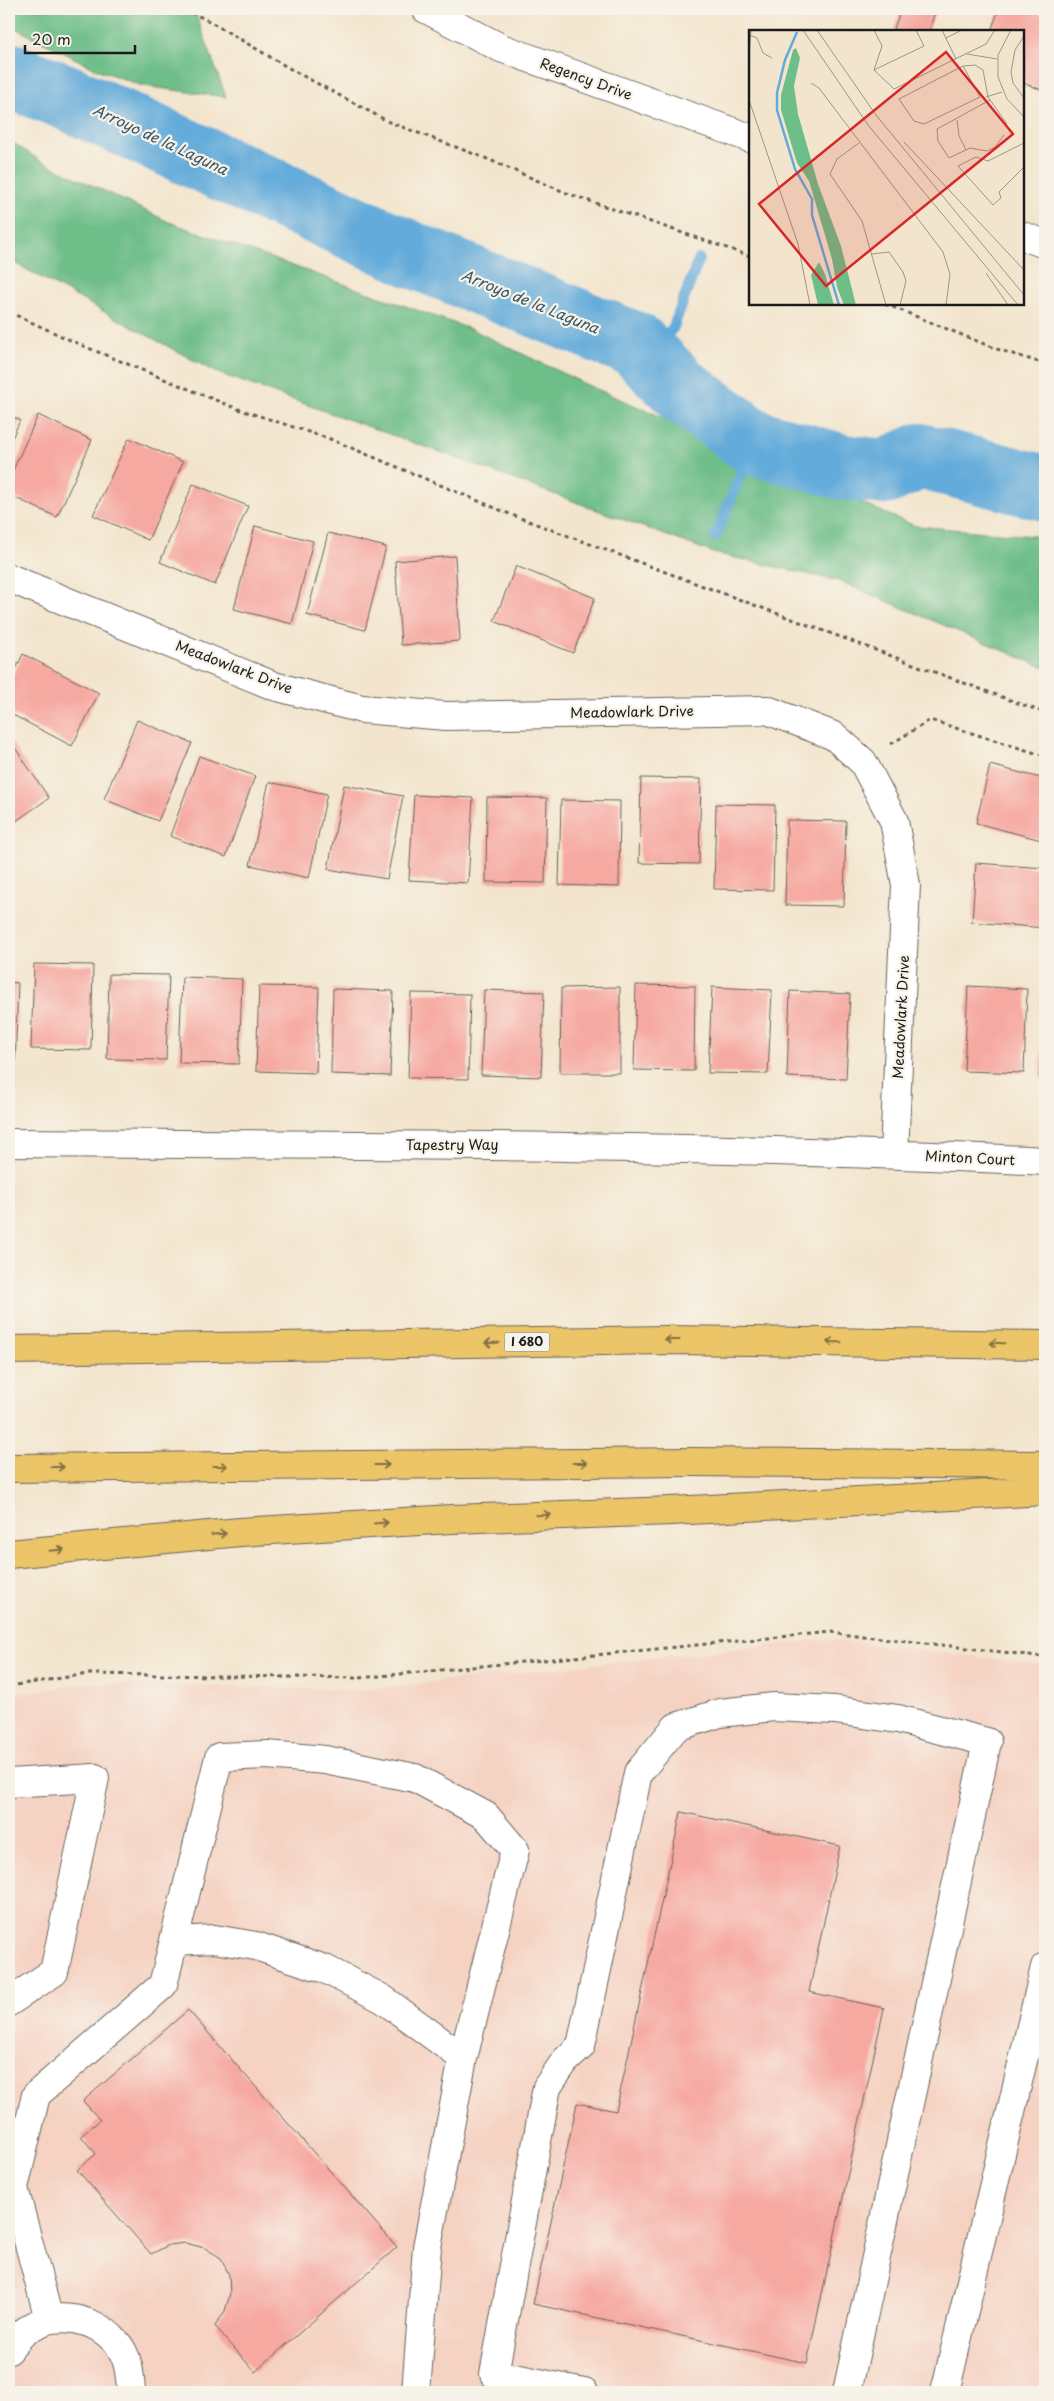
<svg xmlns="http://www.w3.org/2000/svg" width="1054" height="2401" font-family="'Playpen Sans',sans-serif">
  <rect width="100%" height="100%" fill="#f7f3e8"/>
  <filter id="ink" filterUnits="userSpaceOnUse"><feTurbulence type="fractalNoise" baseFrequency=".02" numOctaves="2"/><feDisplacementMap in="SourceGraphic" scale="10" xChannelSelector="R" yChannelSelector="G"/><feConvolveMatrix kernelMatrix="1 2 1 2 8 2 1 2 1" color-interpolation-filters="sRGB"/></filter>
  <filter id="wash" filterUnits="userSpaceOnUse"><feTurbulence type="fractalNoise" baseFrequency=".0096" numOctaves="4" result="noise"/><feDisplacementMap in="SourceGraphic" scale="20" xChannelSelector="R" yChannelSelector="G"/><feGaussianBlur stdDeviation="1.12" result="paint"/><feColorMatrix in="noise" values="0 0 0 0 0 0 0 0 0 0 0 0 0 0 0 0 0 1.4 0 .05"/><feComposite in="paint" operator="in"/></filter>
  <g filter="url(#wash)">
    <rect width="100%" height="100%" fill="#f3e5cd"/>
    <path fill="#f5d2c2" d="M826,1639L1045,1665V2392H9V1695L87,1683L358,1690Z"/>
    <path fill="#6ebe89" stroke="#456d52" d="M9,9H194L226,97L143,86L96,69L9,25Z
      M9,140L39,160L169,222L473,330L585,384L915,526L1045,537V668L839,581L714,553L448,455L215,372L9,260Z"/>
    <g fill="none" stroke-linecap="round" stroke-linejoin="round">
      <path stroke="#63abda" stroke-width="11" d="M646,355L673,328L699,259
        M715,537L754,442"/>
      <path stroke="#63abda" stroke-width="66" d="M9,75L66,97L413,255L636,345L682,390L754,442L843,467L885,472L920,456L1045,488"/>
    </g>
    <g id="blocks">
      <path fill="#f6a9a1" d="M901,9H936L929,31H893Z
        M999,9H1045V91L1023,83V31H991Z
        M9,415L20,420L9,445Z
        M38,415L92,440L57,517L9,495V479Z
        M129,438L183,462L148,540L93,515Z
        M193,484L248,506L215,585L160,562Z
        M255,526L313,541L292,624L234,609Z
        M328,533L386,547L365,630L307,615Z
        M455,556L460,641L401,645L395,561Z
        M516,566L595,598L573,653L494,621Z
        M23,654L99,693L72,746L9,713V683Z
        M137,720L192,743L158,821L104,799Z
        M9,739L49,798L9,826Z
        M199,756L255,776L226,857L170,836Z
        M990,765L1045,779V841L976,823Z
        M641,778L701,779L699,864L639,863Z
        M269,782L327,794L309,878L250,865Z
        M344,785L403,796L387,879L328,869Z
        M414,795L473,798L468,883L409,880Z
        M487,797L547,798L545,883L486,882Z
        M561,800L620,801L619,887L559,885Z
        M716,804L775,805L773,890L714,889Z
        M787,820L846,821L844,906L785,905Z
        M976,863L1045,868V928L972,922Z
        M34,964L93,965L91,1050L31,1049Z
        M109,974L169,975L166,1060L107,1059Z
        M182,977L242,979L239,1064L179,1063Z
        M9,982L18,983L15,1068H9Z
        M636,985L695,986L694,1071L634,1070Z
        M259,986L319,987L316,1073L256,1071Z
        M968,986L1027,989L1024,1073L964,1071Z
        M620,987V1073H560L561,988Z
        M712,987L772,990L768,1074L708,1073Z
        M333,989L393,991L390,1076L331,1074Z
        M484,990L544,992L541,1077L481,1075Z
        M790,991L850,994L846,1079L787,1077Z
        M411,993L470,994L468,1079L408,1078Z
        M1044,995H1045V1078H1040Z
        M681,1812L840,1846L809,1992L884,2008L807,2363L533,2304L577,2103L616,2111Z
        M188,2010L397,2247L255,2372L215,2326L225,2311L230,2294L229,2275L221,2258L205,2248L185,2243L169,2245L151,2254L77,2170L96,2154L81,2136L100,2120L83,2101Z"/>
    </g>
  </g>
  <g filter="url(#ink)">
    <use href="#blocks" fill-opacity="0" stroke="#67625a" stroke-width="1"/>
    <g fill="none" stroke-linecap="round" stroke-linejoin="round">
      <defs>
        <path id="minor" d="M426,9L501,48L750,138
          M1023,236L1045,244
          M9,578L274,686L362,709L446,716L767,710L834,736L863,762L894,821L906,885L894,1154
          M9,1143C354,1145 700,1144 1045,1161
          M9,1783L95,1778L54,1972L9,2002
          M174,1941L214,1939L256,1946L325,1969L383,1999L463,2058
          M49,2319L14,2188L36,2095L163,1985L219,1757L267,1755L325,1760L415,1778L486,1816L515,1850L463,2058L427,2247L416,2392
          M9,2350C11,2344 17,2340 21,2335C48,2309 92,2315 116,2342C129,2356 130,2375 131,2392
          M584,2392L494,2374L547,2087L565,2061L581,2046L638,1773L676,1727L720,1713L774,1707L835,1710L898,1719L987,1742L847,2392
          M945,2392L1045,1967"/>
        <path id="highway" d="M9,1350L669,1340L1045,1345
          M9,1468L693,1462L1045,1465
          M9,1554L240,1532L452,1519L671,1511L1045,1491"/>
      </defs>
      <use href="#minor" stroke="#67625a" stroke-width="30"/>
      <use href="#highway" stroke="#67625a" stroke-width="30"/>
      <path stroke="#67625a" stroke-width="3" stroke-dasharray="4 4" stroke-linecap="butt" d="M184,9L209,21L294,71L389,122L485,158L569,194L750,256
        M885,304L997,349L1045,364
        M9,312L81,345L235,408L330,439L512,515L1045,713
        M891,744L930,720L1045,756
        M9,1686L88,1674L359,1678L830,1632L1045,1657"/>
      <use href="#minor" stroke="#fff" stroke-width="28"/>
      <use href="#highway" stroke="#ecc569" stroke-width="28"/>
    </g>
    <defs><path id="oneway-shaft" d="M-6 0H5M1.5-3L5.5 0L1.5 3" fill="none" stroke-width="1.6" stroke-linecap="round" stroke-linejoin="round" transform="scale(1.25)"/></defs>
    <g stroke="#847042">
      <use href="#oneway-shaft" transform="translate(672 1340) rotate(-180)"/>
      <use href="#oneway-shaft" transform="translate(834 1342) rotate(-179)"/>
      <use href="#oneway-shaft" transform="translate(492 1343) rotate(179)"/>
      <use href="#oneway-shaft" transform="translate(997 1343) rotate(-178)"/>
      <use href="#oneway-shaft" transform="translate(580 1463)"/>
      <use href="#oneway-shaft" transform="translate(382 1465)"/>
      <use href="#oneway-shaft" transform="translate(220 1466)"/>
      <use href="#oneway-shaft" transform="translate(57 1467)"/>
      <use href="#oneway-shaft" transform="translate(543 1515) rotate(-2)"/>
      <use href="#oneway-shaft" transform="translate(381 1523) rotate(-4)"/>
      <use href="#oneway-shaft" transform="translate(219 1534) rotate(-5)"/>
      <use href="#oneway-shaft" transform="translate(57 1550) rotate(-5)"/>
    </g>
  </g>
  <g text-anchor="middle" stroke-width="4.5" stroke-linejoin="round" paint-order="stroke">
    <rect fill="#f7f3e8" stroke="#5e5c59" stroke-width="1" x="504.5" y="1332.5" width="45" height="19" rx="4"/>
    <g font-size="12" font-weight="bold" fill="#1c1c1c">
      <text x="527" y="1346">I 680</text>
    </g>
    <g font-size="14" fill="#1c1c1c" stroke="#f7f3e8">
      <text transform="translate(586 79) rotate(20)" y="5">Regency Drive</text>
      <text transform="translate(234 667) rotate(21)" y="5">Meadowlark Drive</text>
      <text transform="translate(632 712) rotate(-1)" y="5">Meadowlark Drive</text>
      <text transform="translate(901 1017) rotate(-87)" y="5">Meadowlark Drive</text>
      <text x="452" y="1150">Tapestry Way</text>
      <text transform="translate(970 1158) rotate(3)" y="5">Minton Court</text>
    </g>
    <g font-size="15" font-style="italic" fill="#385568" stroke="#f7f3e8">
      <text transform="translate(160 140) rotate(25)" y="5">Arroyo de la Laguna</text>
      <text transform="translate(530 302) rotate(22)" y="5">Arroyo de la Laguna</text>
    </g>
  </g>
  <g transform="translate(749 30)">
    <rect width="275" height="275" fill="#f3e5cd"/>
    <path d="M47,18L51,28L45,56L49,84L69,154L92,216L107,275H95L88,257L83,229L60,151L48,133L32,80V65L44,20ZM70,232L76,244L85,275H69L62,245Z" fill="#6ebe89"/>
    <path fill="none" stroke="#63abda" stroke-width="2.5" d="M48,2L36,30L28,63V80L46,139L63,169V185L90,275"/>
    <path fill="none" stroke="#9d9586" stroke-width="1" d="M54,0L119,95L269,275M68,0L127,85L275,265M125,0L133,16L125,40L145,59L237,14L246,0M193,0L207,29M262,0L249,25V47L258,69L275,87M0,5L8,8L14,23L23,28M275,6L266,20L262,42L264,53L275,68M197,8L213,0M218,24L248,29M0,26L2,0M214,36L231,67L175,94L165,91L150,69ZM214,36L226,35L234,40L239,67L258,94M125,40L175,16L167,0M62,53L70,58L194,222L201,244L197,275M237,67L253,62M0,70L49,214L61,275M241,70L188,99L189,111L200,128L221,118L238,121L246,117L255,105M208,90L210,106L217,120M155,112L275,240M110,113L88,129L81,144L113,191L137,275M275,113L239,131L227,127L209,136L244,175L252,168L250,162L275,137M123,224L140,222L154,242L157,251L151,275M237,243L259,275"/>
    <path fill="#d62828" fill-opacity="0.15" stroke="#d62828" stroke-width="2.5" d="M197,22L264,104L77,256L10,174Z"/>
    <rect width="275" height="275" fill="none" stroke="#1c1c1c" stroke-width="2.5"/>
  </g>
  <rect width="1054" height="2401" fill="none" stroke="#f7f3e8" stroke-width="30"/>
  <path d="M25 45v8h110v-8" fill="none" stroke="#1c1c1c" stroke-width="2.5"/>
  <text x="32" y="45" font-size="15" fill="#1c1c1c" stroke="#f7f3e8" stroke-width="4" paint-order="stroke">20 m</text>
</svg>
